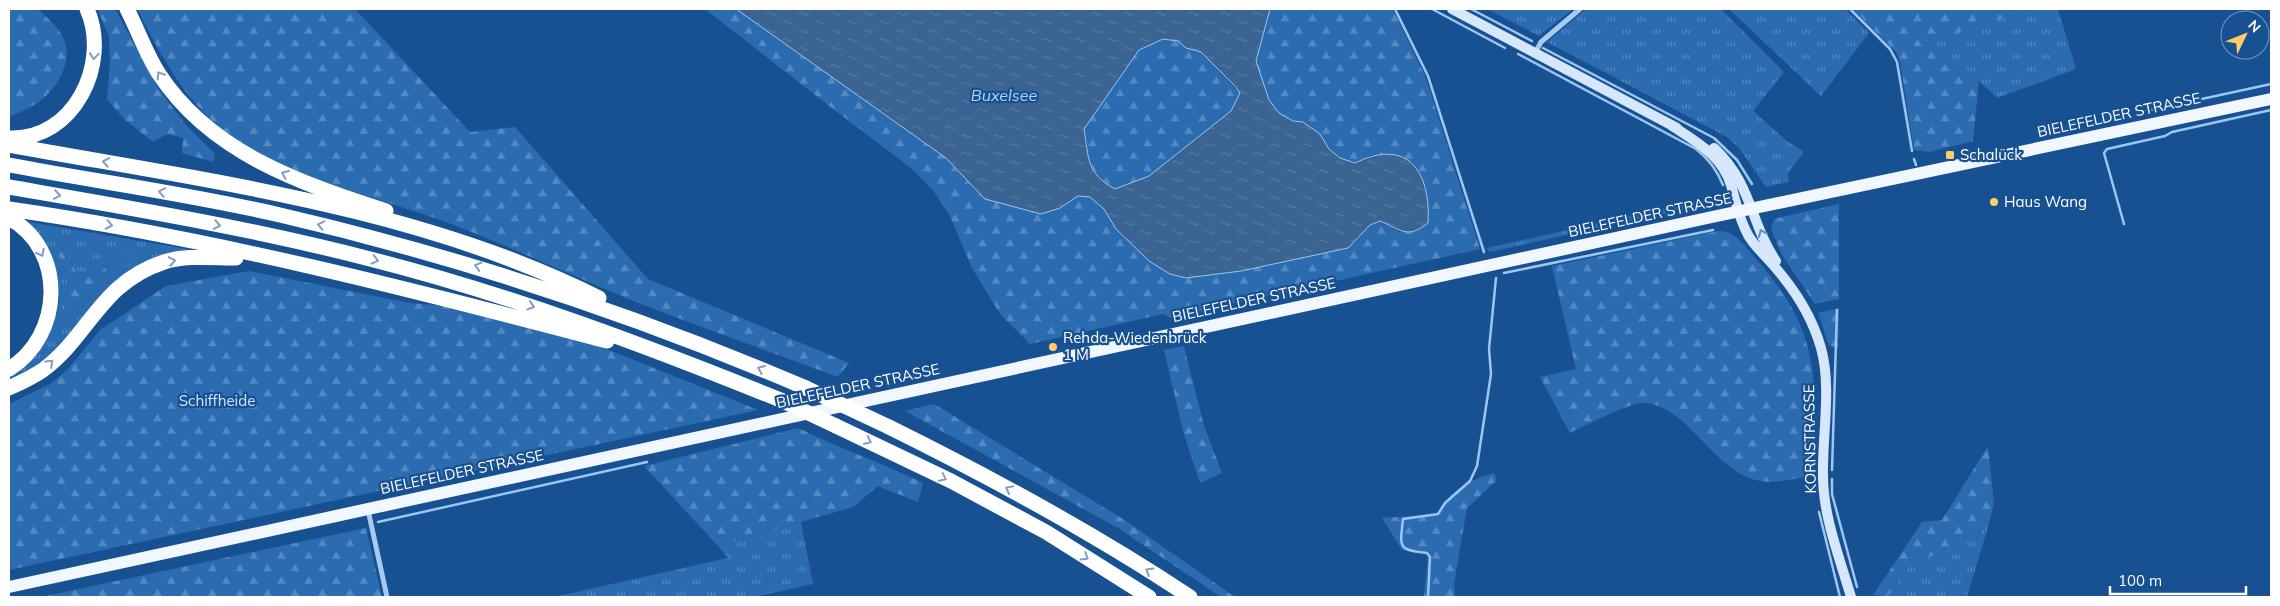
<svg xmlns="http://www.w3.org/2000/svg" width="2280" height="606" font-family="Mulish,sans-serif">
  <defs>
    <pattern id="grass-tufts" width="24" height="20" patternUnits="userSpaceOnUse" patternTransform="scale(1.25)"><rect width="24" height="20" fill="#2b6cb0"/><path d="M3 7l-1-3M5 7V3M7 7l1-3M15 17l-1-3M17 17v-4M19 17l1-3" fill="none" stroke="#5589c0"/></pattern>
    <pattern id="forest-firs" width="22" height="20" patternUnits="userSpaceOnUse" patternTransform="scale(1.25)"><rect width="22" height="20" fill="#2b6cb0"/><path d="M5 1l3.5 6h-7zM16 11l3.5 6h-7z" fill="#5589c0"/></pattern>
    <pattern id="water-ripples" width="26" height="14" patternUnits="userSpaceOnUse" patternTransform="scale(1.25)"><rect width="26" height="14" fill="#3b6492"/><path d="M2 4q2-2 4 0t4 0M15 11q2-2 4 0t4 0" fill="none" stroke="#587ba2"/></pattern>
  </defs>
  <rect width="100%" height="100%" fill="#185192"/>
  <path fill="url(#grass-tufts)" fill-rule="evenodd" d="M1487,9H1573L1539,36Z
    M1586,9H1721L1784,72L1753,111L1787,141L1804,152L1788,173L1789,182L1766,187L1739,148L1727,137L1547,42Z
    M1729,9H1845L1869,33L1821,96Z
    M2032,9H2058L2076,69L1997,98L1979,81L1922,44Z
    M1708,199L1709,204L1489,252L1487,248Z
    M29,222L199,251L165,257L39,366L9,381V377C45,354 70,307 54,265C49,251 30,237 29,222ZM55,247L66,251L75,270L90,278L128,253L132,264L98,289L68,322L64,321C70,289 70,276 55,247Z
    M801,522L813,584L754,597H554L728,558L718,546Z
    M1988,527L1967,597H1887L1908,568Z"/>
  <path fill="url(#forest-firs)" d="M9,9H38C49,19 63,31 66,46C70,69 53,94 34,105C26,110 17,113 9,117Z
    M97,9H115L160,91L186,125L215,154L213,162L182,153L183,138L167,134L153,142L124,119L107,99L110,64L109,36Z
    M137,9H355L470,132L515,127L648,279L849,363L838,377C769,351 699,327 631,300C572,276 514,248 454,225C380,197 292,180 227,133C184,101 161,55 137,9Z
    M705,9H736L946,158L985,199L1060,208C1065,204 1071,199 1077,197C1095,189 1109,217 1116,229L1348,248L1370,225L1380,221L1400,232L1428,217L1425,191L1419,171L1371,155L1355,163L1340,158L1328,149L1320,134L1303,122L1293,121L1279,113L1269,100L1256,61L1270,9H1393L1426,78L1480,249L1209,309L1174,320L1163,314L1030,344L1000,314L972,268L950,216L933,190L911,168L824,102Z
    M1853,9H2032L1923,44L1979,81L1973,141L1929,152L1914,150L1900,62L1896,52Z
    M1163,39L1178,41L1186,48L1201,52L1240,93L1231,111L1149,176L1115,189C1086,173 1089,159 1083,129L1139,50Z
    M1839,204V299L1815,304L1782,255L1771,229L1774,219Z
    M1718,231C1735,230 1746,247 1756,259C1824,336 1815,380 1813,476C1795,478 1773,485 1756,480C1713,470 1685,401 1641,403C1628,404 1584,426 1570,433L1540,377L1576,369L1552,266Z
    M54,246L66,251L75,270L90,278L128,253L132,264L98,289L68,322L64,321C70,289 70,275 54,246Z
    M249,271L410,303L446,306L599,346L758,410L9,570V404L50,384L68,369L100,330L166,286Z
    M1839,308L1838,350L1829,345L1818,313Z
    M1184,346L1204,426L1222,473L1200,483L1183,431L1164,350Z
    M934,404L1123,519L1235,597H1221L1118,528L905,411Z
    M798,428C839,448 882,463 923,483L918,502L878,486L853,507L718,546L644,466Z
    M1988,446L1994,503L1988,527L1908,568L1887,597L1873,595L1922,522L1942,520Z
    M1494,473L1497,480L1467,508L1454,584L1455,597H1424L1428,555L1402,550L1382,518L1438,514C1451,489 1468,481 1494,473Z
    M366,528L382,597H41Z"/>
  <path fill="url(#water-ripples)" stroke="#9bc6f2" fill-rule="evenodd" d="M736,9H1270L1256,61L1269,100L1279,113L1293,121L1303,122L1320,134L1329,149L1340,158L1355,163C1408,137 1431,172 1428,223C1407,240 1400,229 1380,221L1370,225L1348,248L1241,271L1186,278L1170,274L1149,261L1116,229L1104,209L1090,197L1078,196L1060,208L1041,214L985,199L946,158ZM1163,39L1178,41L1186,48L1201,52L1236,87L1240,93L1231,111L1149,176L1115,189C1086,173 1089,159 1084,129L1139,50Z"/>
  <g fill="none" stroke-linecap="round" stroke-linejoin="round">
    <path stroke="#9bc6f2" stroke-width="2.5" d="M1395,9L1428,76L1484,252
      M1432,9L1505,48
      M1471,9L1532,41
      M1850,9L1890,49L1897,62L1912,151
      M1543,48L1714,138L1737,160L1752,184
      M1518,54L1696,149C1709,159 1717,170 1723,185
      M2137,113L2271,84
      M1914,159L1916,165
      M2124,224L2104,153L2107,149L2165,136L2172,132L2271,110
      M1504,273L1713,230
      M1832,470L1837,310
      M1832,479V494L1857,587
      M1819,512L1840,597
      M378,522L647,462
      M1428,597L1430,557L1427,553C1397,550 1400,547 1403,519L1438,514L1445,503L1470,481L1477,466L1491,374L1489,349L1496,278"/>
    <path stroke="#a8caf0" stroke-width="5" d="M1535,53L1541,42L1580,9
      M368,510L387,597"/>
    <path stroke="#d6e7fb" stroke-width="10" d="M1452,9L1677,128
      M1671,125C1695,141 1722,155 1731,185C1736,202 1739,219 1748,235C1754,246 1766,256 1774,266C1796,291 1812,316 1821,348C1832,388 1822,435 1823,476C1823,516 1840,559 1851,597
      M1714,148C1753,185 1749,221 1776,261"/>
    <path stroke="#f0f7ff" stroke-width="12" d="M9,587L1712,217L2271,99"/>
    <path stroke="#fff" stroke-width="15" d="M127,9C138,30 146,54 159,74C211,153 300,183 386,211
      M9,138C74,141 111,63 87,9
      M9,145C206,181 418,207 599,298
      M9,165C99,182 190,194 280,215C461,257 636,315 806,388
      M9,187C130,208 251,228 370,259C512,295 647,346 783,401
      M9,209C211,238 410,289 607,341
      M9,218C67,250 63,336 9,369
      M9,388C20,383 33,377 43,370C90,335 100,283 164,262C186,255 213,258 236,258
      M836,426L951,481L1046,532L1149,597
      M889,427C992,478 1094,533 1190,597"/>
    <path stroke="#fff" stroke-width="15" d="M806,388L889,427
      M783,401L836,426"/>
  </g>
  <defs><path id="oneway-chevron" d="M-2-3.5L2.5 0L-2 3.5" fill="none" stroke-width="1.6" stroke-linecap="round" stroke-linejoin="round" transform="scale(1.25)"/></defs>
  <g stroke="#809fc3">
    <use href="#oneway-chevron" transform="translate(94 56) rotate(95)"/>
    <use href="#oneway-chevron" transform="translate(160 75) rotate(-122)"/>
    <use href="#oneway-chevron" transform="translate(106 162) rotate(-170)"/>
    <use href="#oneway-chevron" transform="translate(285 174) rotate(-156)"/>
    <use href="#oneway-chevron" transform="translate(162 192) rotate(-169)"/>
    <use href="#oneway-chevron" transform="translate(57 195) rotate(10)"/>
    <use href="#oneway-chevron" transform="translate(109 225) rotate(12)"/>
    <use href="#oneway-chevron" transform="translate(217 225) rotate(10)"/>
    <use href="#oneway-chevron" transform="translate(321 225) rotate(-167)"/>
    <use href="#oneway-chevron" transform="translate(41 253) rotate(62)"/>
    <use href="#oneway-chevron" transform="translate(375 260) rotate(15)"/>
    <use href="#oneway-chevron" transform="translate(172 261) rotate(-10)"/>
    <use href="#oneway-chevron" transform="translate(478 266) rotate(-164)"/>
    <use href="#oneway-chevron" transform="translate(531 306) rotate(18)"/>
    <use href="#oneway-chevron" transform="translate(50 363) rotate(-43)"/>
    <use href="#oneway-chevron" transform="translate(761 369) rotate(-157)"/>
    <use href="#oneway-chevron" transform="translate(868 441) rotate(26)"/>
    <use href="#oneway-chevron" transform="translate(943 478) rotate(26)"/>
    <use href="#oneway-chevron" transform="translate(1009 489) rotate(-151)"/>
    <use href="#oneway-chevron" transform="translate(1085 557) rotate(32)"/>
    <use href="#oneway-chevron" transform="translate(1149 571) rotate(-149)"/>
  </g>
  <use stroke="#648dbc" href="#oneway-chevron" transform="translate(1762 233) rotate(-113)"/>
  <g fill="#ffce66" stroke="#185192" stroke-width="2">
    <rect x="1945" y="150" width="10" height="10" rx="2.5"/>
    <circle cx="1994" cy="202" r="5"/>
    <circle cx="1053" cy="347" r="5"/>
  </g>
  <g text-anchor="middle" stroke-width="4.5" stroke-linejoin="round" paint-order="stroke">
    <g font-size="15" fill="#fff" stroke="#185192">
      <text transform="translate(2119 115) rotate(-12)" y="5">BIELEFELDER STRASSE</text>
      <text transform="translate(1650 215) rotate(-12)" y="5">BIELEFELDER STRASSE</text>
      <text transform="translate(1254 300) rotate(-12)" y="5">BIELEFELDER STRASSE</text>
      <text transform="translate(858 386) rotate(-12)" y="5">BIELEFELDER STRASSE</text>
      <text transform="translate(1810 439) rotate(-91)" y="5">KORNSTRASSE</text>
      <text transform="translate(462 472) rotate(-12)" y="5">BIELEFELDER STRASSE</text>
    </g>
    <g font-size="15" fill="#fff" stroke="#185192" text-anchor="start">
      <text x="1960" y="160">Schalück</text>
      <text x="2004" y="207">Haus Wang</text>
      <text x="1063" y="343">Rehda-Wiedenbrück<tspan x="1063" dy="17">1 M</tspan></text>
    </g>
    <g font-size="15" fill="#cee4fb" stroke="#185192">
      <text x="217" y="406">Schiffheide</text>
    </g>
    <g font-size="16" font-style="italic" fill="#b4d4f6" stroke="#185192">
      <text x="1004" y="101">Buxelsee</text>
    </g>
  </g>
  <rect width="2280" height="606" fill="none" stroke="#ffffff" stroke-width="20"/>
  <g transform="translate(2245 35) rotate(47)"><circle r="24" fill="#185192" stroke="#7497be"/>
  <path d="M0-4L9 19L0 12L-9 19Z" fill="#ffce66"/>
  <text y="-8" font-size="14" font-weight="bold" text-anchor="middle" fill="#ffffff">N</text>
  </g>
  <path d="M2110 586v8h136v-8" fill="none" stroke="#ffffff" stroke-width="2.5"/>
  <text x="2118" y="586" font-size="15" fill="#ffffff" stroke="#185192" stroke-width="4" paint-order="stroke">100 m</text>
</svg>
